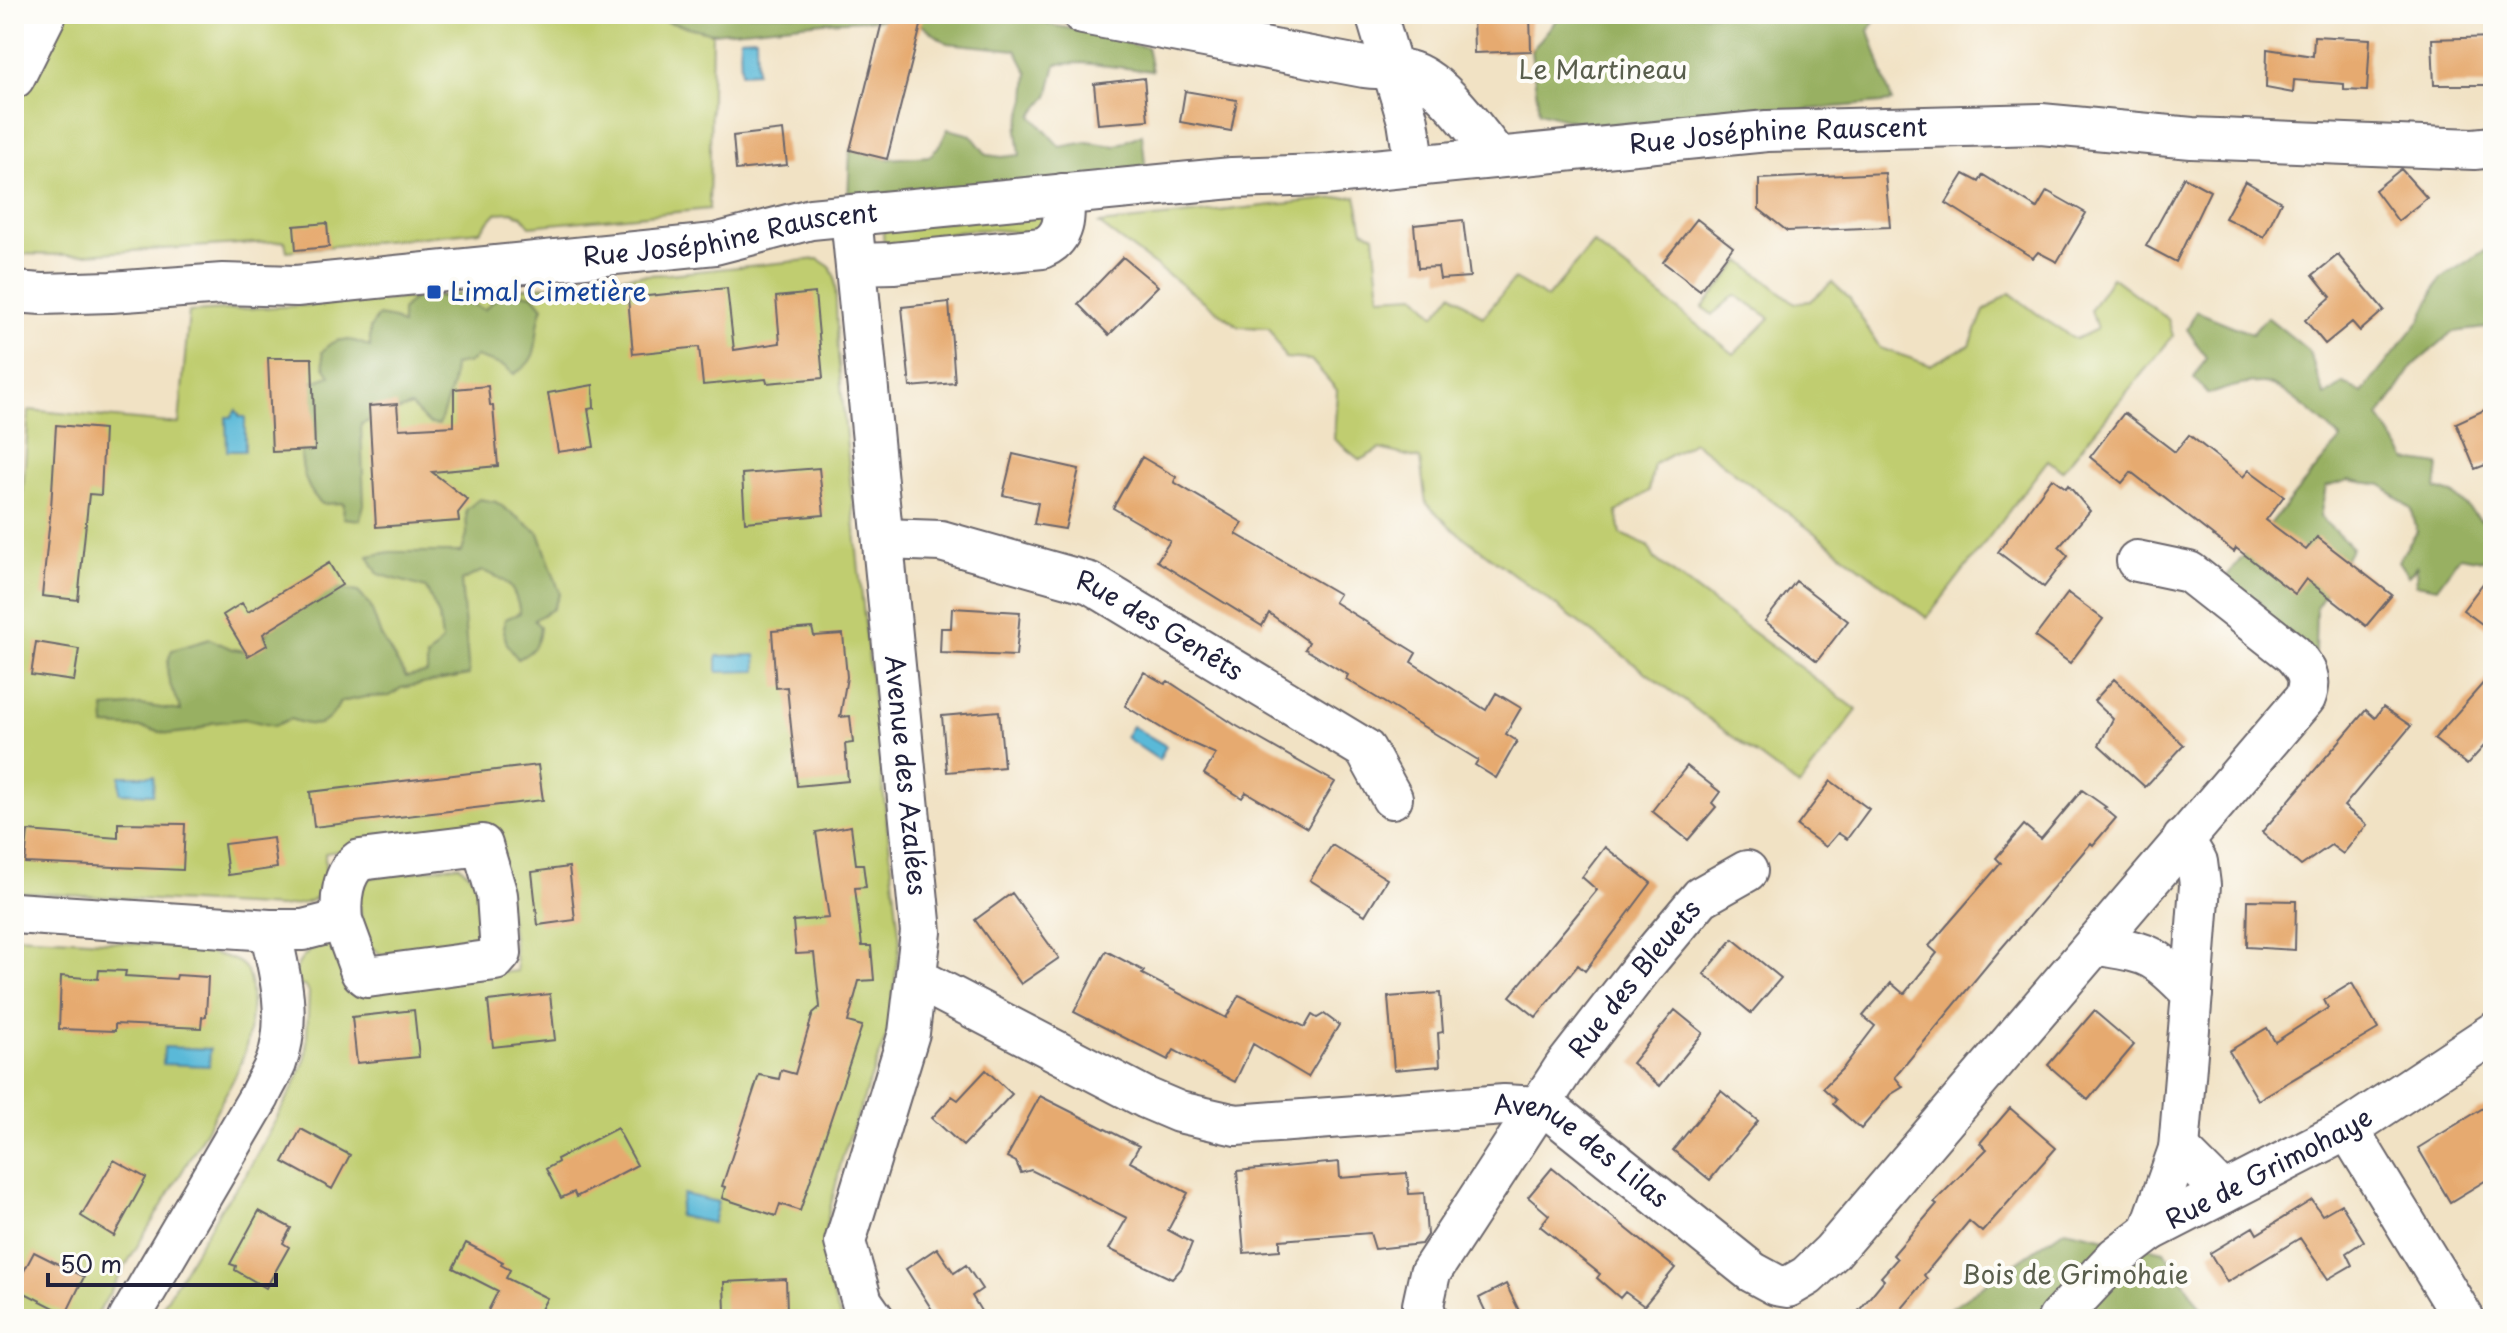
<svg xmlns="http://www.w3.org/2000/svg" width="2507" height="1333" font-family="'Playpen Sans',sans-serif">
  <rect width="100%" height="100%" fill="#fdfcf7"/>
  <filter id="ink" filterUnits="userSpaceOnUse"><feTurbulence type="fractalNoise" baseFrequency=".0125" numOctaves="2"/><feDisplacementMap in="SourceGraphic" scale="16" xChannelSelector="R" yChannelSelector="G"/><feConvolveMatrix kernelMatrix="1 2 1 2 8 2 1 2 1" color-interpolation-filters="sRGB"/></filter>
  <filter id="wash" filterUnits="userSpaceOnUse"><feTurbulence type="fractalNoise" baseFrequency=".006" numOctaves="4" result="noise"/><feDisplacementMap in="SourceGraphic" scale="32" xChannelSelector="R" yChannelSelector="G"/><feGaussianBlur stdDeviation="1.8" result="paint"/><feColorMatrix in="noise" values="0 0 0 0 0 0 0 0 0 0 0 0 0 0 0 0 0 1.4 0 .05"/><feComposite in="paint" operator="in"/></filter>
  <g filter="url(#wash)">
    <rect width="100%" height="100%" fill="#f1e2c4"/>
    <path fill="#c0cd6f" stroke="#717855" stroke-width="2" d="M56,14H636L712,33L709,209L530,226L522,216L512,212L496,213L480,231L287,251L285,241L70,255L14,254V97Z
      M1356,196L1363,230L1374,235L1380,297L1416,295L1435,315L1452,293L1483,317L1514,279L1547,298L1593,243L1734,354L1770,318L1735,295L1712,315L1703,307L1741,261L1795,303L1811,301L1832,282L1849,298L1880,348L1930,365L1970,345L1984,311L2010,293L2044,319L2076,339L2097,329L2091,310L2112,277L2168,319L2173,336L2062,471L2048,460L1927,618L1694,442L1654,464L1649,491L1617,512L1621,534L1648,546L1655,559L1857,710L1799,786L1454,530L1426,503L1420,459L1380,449L1360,460L1334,439L1337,390L1311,360L1285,358L1269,328L1239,327L1099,224Z
      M1040,212L1049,221L1030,234C1004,230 979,227 953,233C923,240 916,250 884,245L883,233L889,227Z
      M818,259L830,267L835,278L838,354L858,561L900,942L888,1031L843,1155L826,1225L827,1265L836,1307L842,1319H155L221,1208L245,1176L293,1088L306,1058L309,992L305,986H292C295,961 305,951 328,941L395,985L517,971L499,833L410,840L325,853C326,898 325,901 280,907L14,892V610L29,410L179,424L189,312L350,303L583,283L604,277L669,274Z
      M459,865L476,881L480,930L472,942L459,950L382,955L365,943L358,896L369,878Z
      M14,936C52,938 220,944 242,965C258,979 250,1035 244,1054C238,1076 222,1098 212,1119C175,1188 132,1251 95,1319H14Z"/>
    <path fill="#98b062" stroke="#5d694e" stroke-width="2" d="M636,14H1022C1048,29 1075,27 1103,35C1120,41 1127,45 1147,47L1152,71L1083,63L1056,64L1048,96L1032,116L1060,147L1087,142L1115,146L1142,134L1146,172L848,202L850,149L887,159L930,156L940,145L948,129L971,135L987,155L1002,157L1020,155L1017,130L1026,99L1028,73L1016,50L947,43L911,18L823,22L712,33Z
      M1561,14H1879L1869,30L1892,102L1599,128L1539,112L1531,51Z
      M2485,250L2493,261V327L2453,332L2414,365L2379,417L2407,460L2439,465L2436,489L2455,495L2481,521L2493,510V562L2460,556L2437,588L2416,584L2417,566L2408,576L2398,561L2417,532L2412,510L2382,485L2349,480L2326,487L2320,517L2352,548L2316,609L2315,653L2273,630L2259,599L2237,602L2220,584L2341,439C2326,425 2283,385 2264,383C2245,382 2226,389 2208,394L2194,378L2206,358L2187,329L2196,311L2252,334L2267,317L2309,351L2325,396L2344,383L2362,393L2421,319L2440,279Z
      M521,293L533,295L543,307C531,334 546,357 514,374L504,366L476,357L470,362L454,365L452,386L439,425L429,424L411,406L361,424L364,504L360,520L343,518L344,503L322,504C289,475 304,423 307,384L330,376L324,366L322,352C335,334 353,339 370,347V328L378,316L394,319L402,325V310L415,297C444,296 458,295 484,310L496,298Z
      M479,499L496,502L539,533L560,593L553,609L534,620L540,627C539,644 533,652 518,659C506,645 502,637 505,619L520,613C515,587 508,579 482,571L461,581L469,675L401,688L390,696L366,697L340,702C327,729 315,728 290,719L274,726L245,719L211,723L195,731L169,734L143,728L105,726L104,708L141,705L181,711C172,688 161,674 172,650L210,639L232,649L255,652L287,599L318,585L358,592L370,605L381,636L406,677L427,673V658L442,641L439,616L426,588L378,574L368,556L390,552H462L467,534L466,510Z
      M2065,1229L2164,1251L2208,1319H1935Z"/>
    <path fill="#5ab9d8" stroke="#3e6e8a" stroke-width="2" d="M756,37L757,72L741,73L740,38Z
      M236,410L240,417H245V451H227L226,417H231Z
      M756,655L757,671L717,672V656Z
      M1132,726L1166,746L1159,760L1125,737Z
      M120,776H154L153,794L120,793Z
      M164,1047L210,1049L209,1066L163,1064Z
      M683,1194L718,1202L713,1223L678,1216Z"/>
    <g id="blocks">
      <path fill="#e6aa70" d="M884,14H924L887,159L850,150Z
        M1473,14H1530L1531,51L1474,53Z
        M2314,36L2370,39L2367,91L2344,90V84L2294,80L2293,93L2266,88L2267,49L2313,56Z
        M2493,37V85H2434L2432,39Z
        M1144,78L1148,120L1098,124L1094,84Z
        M1185,91L1237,100L1231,131L1180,122Z
        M783,130L787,165L736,170L733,136Z
        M2401,169L2427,198L2398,221L2375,190Z
        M1885,173L1890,227L1787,231L1759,209V179Z
        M1964,174L1979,182L1983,175L2037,208L2047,191L2086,213L2057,262L2038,252L2033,258L1946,203Z
        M2184,177L2210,191L2176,262L2146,246Z
        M2245,181L2281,202L2264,237L2225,218Z
        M1697,219L1733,247L1700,290L1663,262Z
        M1463,220L1470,277L1440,279L1438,267L1418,268L1414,225Z
        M327,223L329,247L296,250L294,226Z
        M2338,255L2384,310L2360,331L2352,322L2325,344L2305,320L2331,297L2313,275Z
        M1123,257L1158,286L1109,335L1078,304Z
        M727,288L734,350L780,343L776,297L815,293L823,378L767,383L766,379L703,385L699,347L633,354L628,298Z
        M949,302L955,383L910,387L902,307Z
        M268,358H312L315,450L272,452Z
        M593,385L594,408L588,409L594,447L558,452L548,393Z
        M488,386L490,405L493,406L498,466L432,472L468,500L458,513L459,521L376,527L369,406L397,404L399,429L454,426V389Z
        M2493,406V462L2475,469L2456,423Z
        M2124,413L2175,452L2189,435L2243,477L2249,470L2284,496L2266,520L2306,550L2317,537L2392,595L2366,626L2306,579L2295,594L2236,548L2234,552L2131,472L2122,483L2090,457Z
        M56,425L104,429L101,495L89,494L78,600L42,596L51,508Z
        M1013,454L1079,469L1065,529L1034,524L1038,503L1003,495Z
        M1142,457L1176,477L1174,482L1243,523L1236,534L1339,594L1334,602L1416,653L1411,662L1486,710L1496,693L1521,708L1506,734L1517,741L1496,778L1475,765L1478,760L1346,679L1348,675L1305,649L1309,642L1269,613L1262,626L1157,561L1170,541L1113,508Z
        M819,468L824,515L745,522L742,474Z
        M2052,478L2066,488L2068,485L2090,511L2059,547L2068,556L2044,587L1998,552Z
        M329,563L342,585L263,634L267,645L248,656L223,615L242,603L248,612Z
        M2493,570V632L2463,610Z
        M1796,581L1848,621L1817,661L1765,621Z
        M2068,593L2103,619L2070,663L2035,637Z
        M952,608L1020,612L1016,656L940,653L941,628H951Z
        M812,628L814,636L843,634L847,677L840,717L850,716L853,743L845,744L848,781L797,786L787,687L776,688L772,631Z
        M36,642L79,649L74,681L31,675Z
        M1144,672L1165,684L1168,681L1235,725L1335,782L1307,828L1246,792L1242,798L1204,774L1216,754L1173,735L1125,706Z
        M2493,672V736L2467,765L2434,739Z
        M2114,679L2184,745L2145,787L2099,745L2113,719L2094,701Z
        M2383,707L2411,726L2344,806L2367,825L2343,854L2331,845L2301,866L2262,832L2366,710L2375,718Z
        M999,711L1004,767L947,772L942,716Z
        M538,765L543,800L314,827L310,792Z
        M1687,766L1720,792L1712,803L1716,807L1688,840L1652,811Z
        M1831,781L1869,809L1847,839L1838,833L1826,847L1797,826Z
        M2082,790L2106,807L2104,808L2116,818L2093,845L2091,843L1999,951L1895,1077L1903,1087L1890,1095L1861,1129L1833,1104L1836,1100L1823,1088L1843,1068L1875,1026L1863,1016L1891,983L1904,994L1937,953L1929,946L2001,863L1996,858L2024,825L2041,839Z
        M118,823L185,824L183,870L25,863L28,831L118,838Z
        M851,826L856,864H863L866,887L855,888L862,946H871L874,980L859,981L848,1022L862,1026L800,1211L780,1204L776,1216L722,1198L725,1187L722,1186L759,1075L779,1079L781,1070L795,1074L813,1013L820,1007L814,953L796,954L793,921L829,918L816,832Z
        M273,838L277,868L228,875L224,844Z
        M1332,845L1387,879L1365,915L1310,880Z
        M1605,847L1651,883L1585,971L1578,965L1536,1017L1510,996L1597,890L1582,877Z
        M569,867L575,920L538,925L532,872Z
        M1012,893L1059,958L1021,984L975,920Z
        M2248,900L2296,901L2295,950L2247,947Z
        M1733,939L1781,978L1751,1013L1704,974Z
        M1106,951L1144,971L1142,974L1226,1018L1239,995L1305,1027L1312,1015L1317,1018L1324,1014L1339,1025L1308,1077L1253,1044L1235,1082L1174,1050L1168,1060L1074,1012Z
        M99,970L126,971L125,976L176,979L177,975L208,977L206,1016L202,1017L201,1028L115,1024V1031L59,1029L61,976L98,979Z
        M2352,983L2378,1029L2258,1100L2229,1051L2267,1028L2275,1042L2328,1008L2324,1000Z
        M1440,993L1443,1032L1438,1033L1440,1066L1394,1070L1388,997Z
        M550,994L555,1040L493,1047L488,1001Z
        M414,1010L419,1057L357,1063L352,1017Z
        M1675,1010L1703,1033L1660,1086L1632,1063Z
        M2094,1011L2134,1045L2088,1100L2048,1065Z
        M986,1070L1012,1094L963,1146L932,1118L952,1096L958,1100Z
        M1721,1091L1758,1121L1710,1180L1673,1150Z
        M1040,1096L1139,1146L1130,1162L1188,1193L1168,1230L1192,1243L1182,1268L1172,1279L1109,1249L1127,1218L1031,1170L1021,1173L1016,1162L1007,1157Z
        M2493,1102V1176L2450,1202L2418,1148Z
        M2010,1108L2056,1148L1982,1232L1969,1221L1924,1275L1927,1279L1893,1319H1852L1884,1280L1881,1277L1897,1259L1893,1255L1937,1204L1934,1202L1987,1149L1980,1143Z
        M617,1128L637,1165L576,1197L574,1192L561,1198L546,1169L558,1162L557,1159Z
        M301,1129L350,1155L332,1189L283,1162Z
        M114,1160L146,1178L114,1236L81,1216Z
        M1339,1162L1340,1178L1407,1173L1409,1194L1424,1193L1427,1235L1421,1244L1375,1249L1370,1233L1280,1240V1250L1244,1253L1237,1171Z
        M1552,1168L1675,1268L1644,1306L1625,1292L1620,1298L1597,1278L1600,1274L1540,1226L1549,1215L1528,1197Z
        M2312,1200L2322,1215L2341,1204L2364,1241L2346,1253L2352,1265L2328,1279L2300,1238L2227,1282L2210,1253L2253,1227L2257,1234Z
        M259,1211L291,1228L283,1243L289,1247L266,1288L235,1270L236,1266L230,1264Z
        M466,1243L503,1262L501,1265L510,1270L506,1278L547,1298L536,1319H484L498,1291L453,1268Z
        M937,1248L954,1273L966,1265L982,1289L972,1296L981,1311L966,1319H938L906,1269Z
        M34,1252L84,1277L66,1314L15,1288Z
        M786,1279L787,1311L765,1312V1319H742L741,1313H725L724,1282Z
        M1506,1284L1523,1319H1489L1479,1298Z"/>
    </g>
  </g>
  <g filter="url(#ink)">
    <use href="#blocks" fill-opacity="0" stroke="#6a656b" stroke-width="2"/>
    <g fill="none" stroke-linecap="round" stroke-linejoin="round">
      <defs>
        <g id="minor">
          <path d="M1083,14L1364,67C1378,69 1395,68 1408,71C1441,79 1476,132 1497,157"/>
          <path d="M1376,14L1408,121L1415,166"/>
          <path d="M14,78L46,14"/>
          <path id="s1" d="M851,216L921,932L909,1033L845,1242L862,1302L874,1319"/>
          <path d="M856,264L893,263L1042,248C1066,238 1065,216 1063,194"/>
          <path id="s2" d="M14,292L42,294L111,292L223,284L296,286L715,244L811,219L1232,178L1323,175L1767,131L2041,124L2192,138L2474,149L2493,147"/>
          <path id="s3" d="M883,539L941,541L1090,583L1365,749L1392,798"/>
          <path d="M2183,839L2197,862L2200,885L2192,993"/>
          <path d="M14,913L270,930C280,972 292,1020 276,1063C271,1075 264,1085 259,1097L129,1319"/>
          <path d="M270,930H303L342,920L361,972L367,977L495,960L501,953L497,895L482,845L360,860C342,873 340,900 342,920"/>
          <path d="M2095,944L2305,698C2313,678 2306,669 2293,654L2189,572L2137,561"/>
          <path id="s4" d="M916,978L1146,1098L1179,1112L1236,1125L1504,1105L1540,1107L1555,1114L1752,1272L1776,1285L1788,1287L1807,1276L1832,1252L2095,944C2151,954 2152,952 2192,993L2179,1149"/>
          <path d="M2348,1129L2464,1319"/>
          <path d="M2150,1231L2179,1149L2223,1193"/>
          <path id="s5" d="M1427,1319L1423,1305L1430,1273L1564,1068L1644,965L1701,897L1747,871"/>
          <path id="s6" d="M2058,1319L2116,1257L2150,1231L2348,1129L2493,1033"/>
        </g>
      </defs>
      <use href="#minor" stroke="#6a656b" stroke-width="44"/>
      <use href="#minor" stroke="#fff" stroke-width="40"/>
    </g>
  </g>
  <rect fill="#1a4fb4" stroke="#fdfcf7" stroke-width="3" x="426" y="284" width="16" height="16" rx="4"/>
  <g text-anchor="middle" stroke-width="8" stroke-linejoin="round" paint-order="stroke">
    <g font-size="26" fill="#595e4d" stroke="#fdfcf7">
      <text x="1603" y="79">Le Martineau</text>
      <text x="2075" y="1284">Bois de Grimohaie</text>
    </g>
    <g font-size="26" fill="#22223b" stroke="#fdfcf7">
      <text dy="9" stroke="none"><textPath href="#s2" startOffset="1774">Rue Joséphine Rauscent</textPath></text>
      <text dy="9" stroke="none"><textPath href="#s2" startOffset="720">Rue Joséphine Rauscent</textPath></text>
      <text dy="9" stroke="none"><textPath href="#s3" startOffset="294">Rue des Genêts</textPath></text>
      <text dy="9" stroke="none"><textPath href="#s1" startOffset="562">Avenue des Azalées</textPath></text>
      <text dy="9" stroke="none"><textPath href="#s5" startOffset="406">Rue des Bleuets</textPath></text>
      <text dy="9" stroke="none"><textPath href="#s4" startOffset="714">Avenue des Lilas</textPath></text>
      <text dy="9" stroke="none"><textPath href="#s6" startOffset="262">Rue de Grimohaye</textPath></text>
    </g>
    <g font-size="26" fill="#164399" stroke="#fdfcf7" text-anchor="start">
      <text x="450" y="301">Limal Cimetière</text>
    </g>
  </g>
  <rect width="2507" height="1333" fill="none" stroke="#fdfcf7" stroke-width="48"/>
  <path d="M48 1273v12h228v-12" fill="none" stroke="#22223b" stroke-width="4"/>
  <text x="60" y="1273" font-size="24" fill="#22223b" stroke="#fdfcf7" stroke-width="6" paint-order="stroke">50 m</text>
</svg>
